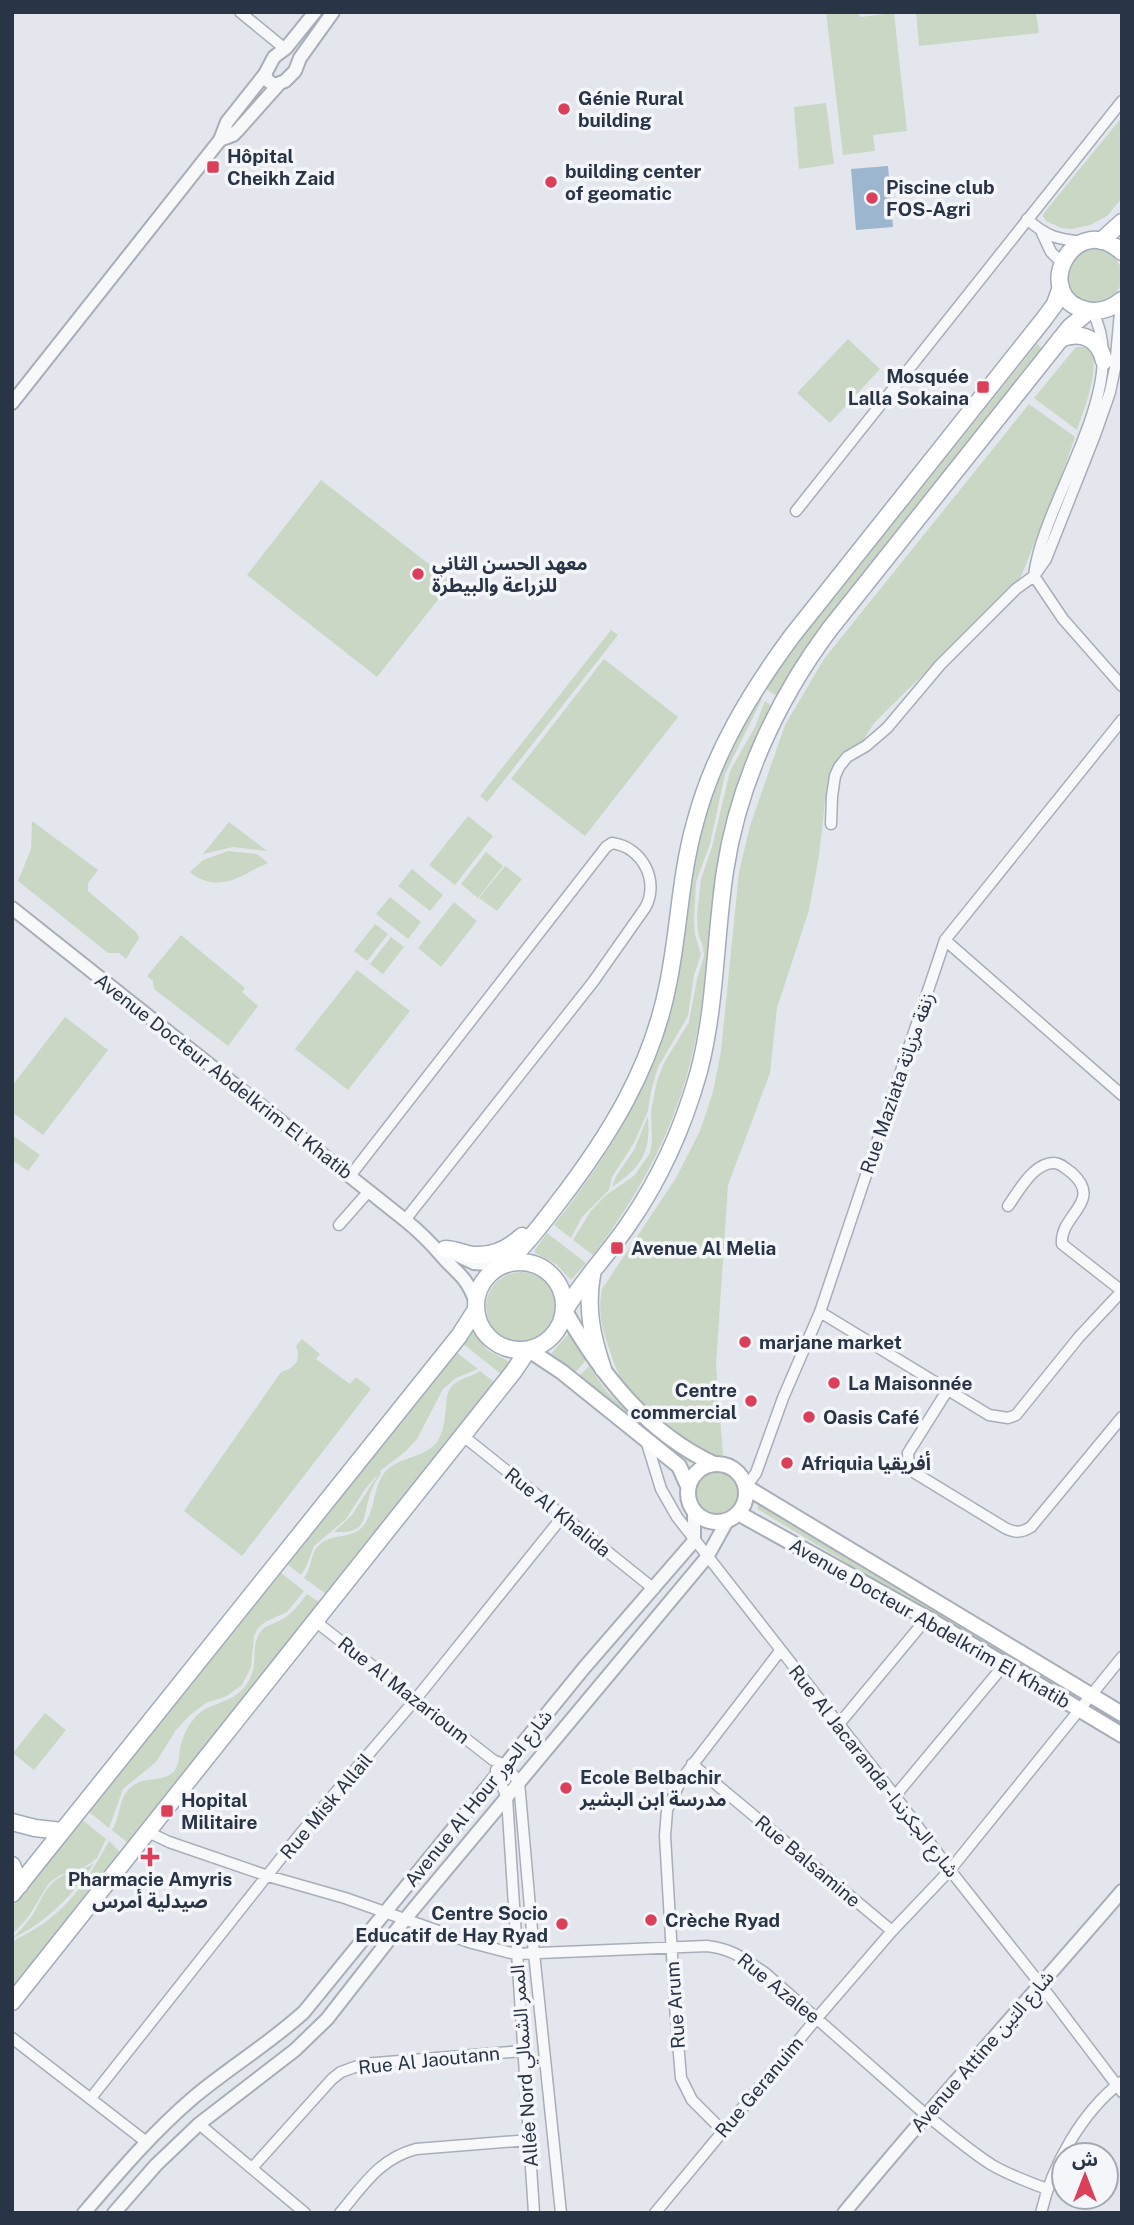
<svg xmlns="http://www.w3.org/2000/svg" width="1134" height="2225" font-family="'Public Sans','Noto Sans Arabic',sans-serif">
  <rect width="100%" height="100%" fill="#e3e7ed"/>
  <path fill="#c9d7c4" d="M826,12H858L860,17L894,13L907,131L873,135L875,151L843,155Z
    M916,12H1036L1039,33L919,46Z
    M826,103L834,164L799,169L794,107Z
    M1122,117V198L1107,216L1090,225L1072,229L1061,228L1046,221L1043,216L1044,213Z
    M1068 276a27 27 0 1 1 54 0a27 27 0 1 1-54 0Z
    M848,339L880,369L830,423L797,393Z
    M1037,344L1043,349L829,619L798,660L777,696L764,688L788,655Z
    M1076,347H1085L1093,352C1097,378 1085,406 1077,430L1034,398Z
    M1029,404L1075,437L1061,477L1020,579L874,723L825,802L819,856L809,910L777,1008L770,1073L728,1185L716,1365L723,1455L713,1457L704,1453C678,1433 647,1413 626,1387C617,1374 612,1357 607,1342C601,1324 598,1308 602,1289L676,1178L700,1131L713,1092L721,1051L739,872L750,826L785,725L824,659Z
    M321,480L452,582L377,677L247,575Z
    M611,630L618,635L487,802L480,796Z
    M604,659L678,717L585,836L511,779Z
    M759,697L762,699L725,774L710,844L696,882L694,920L695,935L701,954L694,975L688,1016L658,1067L651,1091L648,1111L634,1143L612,1177L609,1190L582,1217L571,1238L554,1225C607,1158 647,1094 670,1012C683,965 683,922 690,875C701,812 728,753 759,697Z
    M765,701L772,706C746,760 724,817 716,877C707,935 707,994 693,1051C676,1127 640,1194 593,1255L573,1240L590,1212L605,1196L635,1175L650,1153L652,1141L651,1111L657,1081L664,1063L689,1022L697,979L704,956L703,947L698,933L697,916L701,879L712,847L730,771L755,727Z
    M468,816L493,836L455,885L429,865Z
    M32,821L98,870L88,883V891L136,932L139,938L126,959L119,953H108L18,881L31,849Z
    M229,822L267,851L233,847L203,854Z
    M228,851L257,854L268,863C263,866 258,867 253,870C233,882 211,890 190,872L203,860Z
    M486,852L503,866L478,898L461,884Z
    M505,866L522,879L497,911L479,898Z
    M412,869L443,895L430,911L398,886Z
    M390,897L421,922L408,939L376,914Z
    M454,902L477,921L441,967L418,948Z
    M375,924L388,934L367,961L354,951Z
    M181,935L245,988L242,992L258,1006L228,1046L154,989L153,981L147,976Z
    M391,937L404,947L383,974L370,964Z
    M357,970L410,1011L348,1090L295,1049Z
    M65,1017L108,1050L43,1135L12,1112V1086Z
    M648,1116C651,1152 642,1167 612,1187L616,1176L634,1150Z
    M12,1135L40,1155L28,1171L12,1160Z
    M547,1233L586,1263L571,1280L556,1264L535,1253V1250Z
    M486 1307a35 35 0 1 1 70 0a35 35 0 1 1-70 0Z
    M471,1332H474L487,1350L508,1361L509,1364L501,1374L462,1343Z
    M569,1333L588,1358L573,1375L550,1355Z
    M302,1339L320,1354L316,1359L350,1384L356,1377L371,1389L242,1556L184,1511L281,1372C295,1368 302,1360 296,1346Z
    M456,1352L478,1369L456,1378L443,1389L417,1439L406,1451L380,1471L381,1473C376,1481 371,1489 369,1498C362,1523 366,1533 334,1532L352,1515L379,1473L365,1489L346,1519L314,1546L306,1567L301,1575L287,1564Z
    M589,1366L606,1391L623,1407L694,1462L690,1463L662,1444L578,1377Z
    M480,1371L494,1382L326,1594L304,1578C312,1567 310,1553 320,1544C333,1533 352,1540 364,1525C376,1509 372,1487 386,1471C400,1456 423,1459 437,1442C450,1423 442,1395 452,1386C459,1378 472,1377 480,1371Z
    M695 1494a22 22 0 1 1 44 0a22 22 0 1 1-44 0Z
    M759,1505H762L1074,1693V1696L1071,1698L759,1510L757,1508Z
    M280,1572L304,1591L287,1612L265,1622L258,1628L254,1636L251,1667L242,1685L227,1696L206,1703L190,1715L176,1730L156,1762L123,1789L109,1828L88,1811Z
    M307,1594L319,1602L128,1843L112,1830C121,1816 118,1798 131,1787C144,1775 164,1784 175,1770C179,1764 179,1756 180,1749C182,1739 186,1728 193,1720C206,1702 228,1705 242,1690C262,1668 249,1653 259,1634C265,1624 276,1624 286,1617C294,1611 301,1602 307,1594Z
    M45,1713L66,1730L34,1770L13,1753Z
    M81,1819L106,1839L97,1858L92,1862L81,1869L60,1875L49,1883L29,1916L12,1935V1907Z
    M109,1841L120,1852L12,1989V1942C23,1935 35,1930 45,1922C75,1901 92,1872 109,1841Z
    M94,1863C74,1894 46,1923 13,1938C19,1931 26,1924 32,1916C40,1903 44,1888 57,1879C68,1871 83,1871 94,1863Z"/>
  <path fill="#9cb6cf" d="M888,166L893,227L856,230L851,169Z"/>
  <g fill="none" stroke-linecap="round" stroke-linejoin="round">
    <defs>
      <path id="minor" d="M240,12L284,48
        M1027,219C1047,237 1057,239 1083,242
        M1042,233L1051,252L1062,263
        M796,511L1122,101
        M1034,576C1043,498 1134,386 1092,311
        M1034,576L1063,619L1122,686
        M831,824L832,796L835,776L839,767L847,757L866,746L887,728L940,665L1016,589L1034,576L1046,559L1095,435L1110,392L1115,368L1121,301
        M945,940L1122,1095
        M350,1176L606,847L612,843C643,847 660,882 645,908L593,982L405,1220
        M339,1225L369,1191
        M820,1312L989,1415L1008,1418L1016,1415L1079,1337L1122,1291L1062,1244C1059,1215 1104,1202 1072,1173C1066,1169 1061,1163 1054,1163C1033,1163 1019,1191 1008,1206
        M947,1391L908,1453L909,1467L915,1473L1005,1528C1015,1533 1021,1533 1031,1527L1122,1417
        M462,1435L654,1589
        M646,1440L661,1489L677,1517L895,1796L950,1870L1041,1985L1122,2092
        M746,1487L756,1473L783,1398L820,1312L945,940L1122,720
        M315,1621L493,1760L505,1765L519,1782L534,1953L561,2213
        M839,1724L927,1618
        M692,1764L892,1931
        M496,1770L507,1798L534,2213
        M895,1796L1004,1665
        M148,1832L169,1842L268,1876L345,1898L472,1943L515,1954L707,1946C733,1949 744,1959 765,1973L925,2114C947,2131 968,2150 992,2165C1009,2175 1028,2182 1047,2189
        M12,2038L145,2141
        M91,2098L300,1834L415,1700L563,1516
        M199,2124L305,2213
        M722,2130L692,2100L681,2078L675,2006L665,1836L667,1810L681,1780L780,1651
        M253,2167L332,2079L341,2072L363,2064L522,2051
        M340,2213C364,2185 379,2159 416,2149L530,2140
        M655,2213L817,2018L892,1931L950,1870L1122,1657
        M1041,2213C1052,2165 1082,2112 1121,2082"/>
      <path id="tertiary" d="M265,74L268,81L275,85L285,81L295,71L300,58L333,12
        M220,140L233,135L238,130L279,84
        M12,403L220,140L227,122L265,74L274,57L286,48L315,12
        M12,908L405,1220C420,1232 429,1241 441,1255C457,1274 465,1274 475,1300
        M457,1255L474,1263L501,1265
        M84,2213C119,2172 153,2132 194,2097C230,2067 270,2043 304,2012L584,1668L694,1541V1512
        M114,2213L156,2165L199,2124L295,2050L327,2019L406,1918L707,1557L727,1521
        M844,2213C934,2103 1029,1999 1122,1891"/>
      <path id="secondary" d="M565,1311C601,1374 647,1433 714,1464
        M529,1350L562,1372L679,1466L688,1486
        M688 1493a29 29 0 1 1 58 0a29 29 0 1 1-58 0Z
        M746,1487L1122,1714
        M738,1513L927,1618L1122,1735"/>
      <path id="primary" d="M1101,241L1122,222
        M1122,252C1073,208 1030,297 1086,310C1100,313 1111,309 1122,300
        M1060,339C1082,330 1099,339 1104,361
        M445,1249C453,1249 460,1252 468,1254C489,1258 507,1250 522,1236
        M476 1306a44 44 0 1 1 88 0a44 44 0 1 1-88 0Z
        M505,1264C525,1246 540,1226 557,1204C608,1138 652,1068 668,984C679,931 680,876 695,823C713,754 750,693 792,636L1044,319L1055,304L1061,287
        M592,1275C586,1308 592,1337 603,1369
        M565,1310C583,1280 608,1254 628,1225C660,1179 684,1125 699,1071C716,1006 715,937 725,871C738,784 777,700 829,630L1070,327L1089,311
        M12,1822L35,1828L62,1831
        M12,1865L20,1885
        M12,1894L459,1336L475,1311
        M12,2002L514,1371L528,1350"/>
    </defs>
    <use href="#minor" stroke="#a7aeb8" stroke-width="13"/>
    <use href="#tertiary" stroke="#a7aeb8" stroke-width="16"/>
    <use href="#secondary" stroke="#a7aeb8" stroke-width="18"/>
    <use href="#primary" stroke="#a1abba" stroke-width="19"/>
    <use href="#minor" stroke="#f7f8fa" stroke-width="10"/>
    <use href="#tertiary" stroke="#f7f8fa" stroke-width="12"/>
    <use href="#secondary" stroke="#fff" stroke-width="14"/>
    <use href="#primary" stroke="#fff" stroke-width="16"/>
  </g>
  <g fill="#db3f59" stroke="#f4f6f9" stroke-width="2.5">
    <circle cx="564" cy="109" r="7"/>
    <rect x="206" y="160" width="14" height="14" rx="3.5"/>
    <circle cx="551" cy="182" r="7"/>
    <circle cx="872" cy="198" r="7"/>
    <rect x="976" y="380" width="14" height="14" rx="3.5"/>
    <circle cx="418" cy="574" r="7"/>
    <rect x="610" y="1241" width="14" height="14" rx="3.5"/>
    <circle cx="745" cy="1342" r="7"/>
    <circle cx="834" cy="1383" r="7"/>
    <circle cx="751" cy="1401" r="7"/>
    <circle cx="809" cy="1417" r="7"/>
    <circle cx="787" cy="1463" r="7"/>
    <circle cx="566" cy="1788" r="7"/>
    <rect x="160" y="1804" width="14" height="14" rx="3.5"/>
    <path d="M146.5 1846.5h7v7h7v7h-7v7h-7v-7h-7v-7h7z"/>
    <circle cx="651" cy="1920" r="7"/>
    <circle cx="562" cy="1924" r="7"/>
  </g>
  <g text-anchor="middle" stroke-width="7" stroke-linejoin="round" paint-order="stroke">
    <g font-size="19" font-weight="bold" fill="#293447" stroke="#f4f6f9" text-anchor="start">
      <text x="578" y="105">Génie Rural<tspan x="578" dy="22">building</tspan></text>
      <text x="227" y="163">Hôpital<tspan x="227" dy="22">Cheikh Zaid</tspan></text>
      <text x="565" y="178">building center<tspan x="565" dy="22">of geomatic</tspan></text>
      <text x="886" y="194">Piscine club<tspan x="886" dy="22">FOS-Agri</tspan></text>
      <text x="969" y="383" text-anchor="end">Mosquée<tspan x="969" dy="22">Lalla Sokaina</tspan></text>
      <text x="432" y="570">معهد الحسن الثاني<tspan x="432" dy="22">للزراعة والبيطرة</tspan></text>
      <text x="631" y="1255">Avenue Al Melia</text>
      <text x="759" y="1349">marjane market</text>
      <text x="848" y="1390">La Maisonnée</text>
      <text x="737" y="1397" text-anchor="end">Centre<tspan x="737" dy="22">commercial</tspan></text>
      <text x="823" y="1424">Oasis Café</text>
      <text x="801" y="1470">Afriquia أفريقيا</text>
      <text x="580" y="1784">Ecole Belbachir<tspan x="580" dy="22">مدرسة ابن البشير</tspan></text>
      <text x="181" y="1807">Hopital<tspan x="181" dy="22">Militaire</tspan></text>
      <text x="150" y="1886" text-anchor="middle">Pharmacie Amyris<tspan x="150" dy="22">صيدلية أمرس</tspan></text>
      <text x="548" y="1920" text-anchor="end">Centre Socio<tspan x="548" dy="22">Educatif de Hay Ryad</tspan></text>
      <text x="665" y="1927">Crèche Ryad</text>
    </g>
    <g font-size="19" fill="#293447" stroke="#f4f6f9">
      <text transform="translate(224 1076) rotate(38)" y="7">Avenue Docteur Abdelkrim El Khatib</text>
      <text transform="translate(897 1083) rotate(-71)" y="7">Rue Maziata زنقة مزياتة</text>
      <text transform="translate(558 1512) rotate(39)" y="7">Rue Al Khalida</text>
      <text transform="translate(930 1623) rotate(30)" y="7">Avenue Docteur Abdelkrim El Khatib</text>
      <text transform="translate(404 1690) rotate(38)" y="7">Rue Al Mazarioum</text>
      <text transform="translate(874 1771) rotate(52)" y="7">Rue Al Jacaranda - شارع الجكرندا</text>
      <text transform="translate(478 1798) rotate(-51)" y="7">Avenue Al Hour شارع الحور</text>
      <text transform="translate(326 1806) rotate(-50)" y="7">Rue Misk Allail</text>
      <text transform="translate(808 1861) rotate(40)" y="7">Rue Balsamine</text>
      <text transform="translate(779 1988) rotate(39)" y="7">Rue Azalee</text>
      <text transform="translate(675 2005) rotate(-94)" y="7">Rue Arum</text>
      <text transform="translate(982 2051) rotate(-49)" y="7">Avenue Attine شارع التين</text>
      <text transform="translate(429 2060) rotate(-6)" y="7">Rue Al Jaoutann</text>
      <text transform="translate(524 2066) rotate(-94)" y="7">Allée Nord الممر الشمالي</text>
      <text transform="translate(759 2087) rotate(-50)" y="7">Rue Geranuim</text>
    </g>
  </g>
  <rect width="1134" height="2225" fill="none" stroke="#293447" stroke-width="28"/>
  <g transform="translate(1085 2176)"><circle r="33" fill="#f4f6f9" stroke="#a3a8b2" stroke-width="2"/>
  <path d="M0-5L12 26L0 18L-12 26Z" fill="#db3f59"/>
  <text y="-10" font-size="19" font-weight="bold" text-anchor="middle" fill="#293447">ش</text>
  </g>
</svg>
